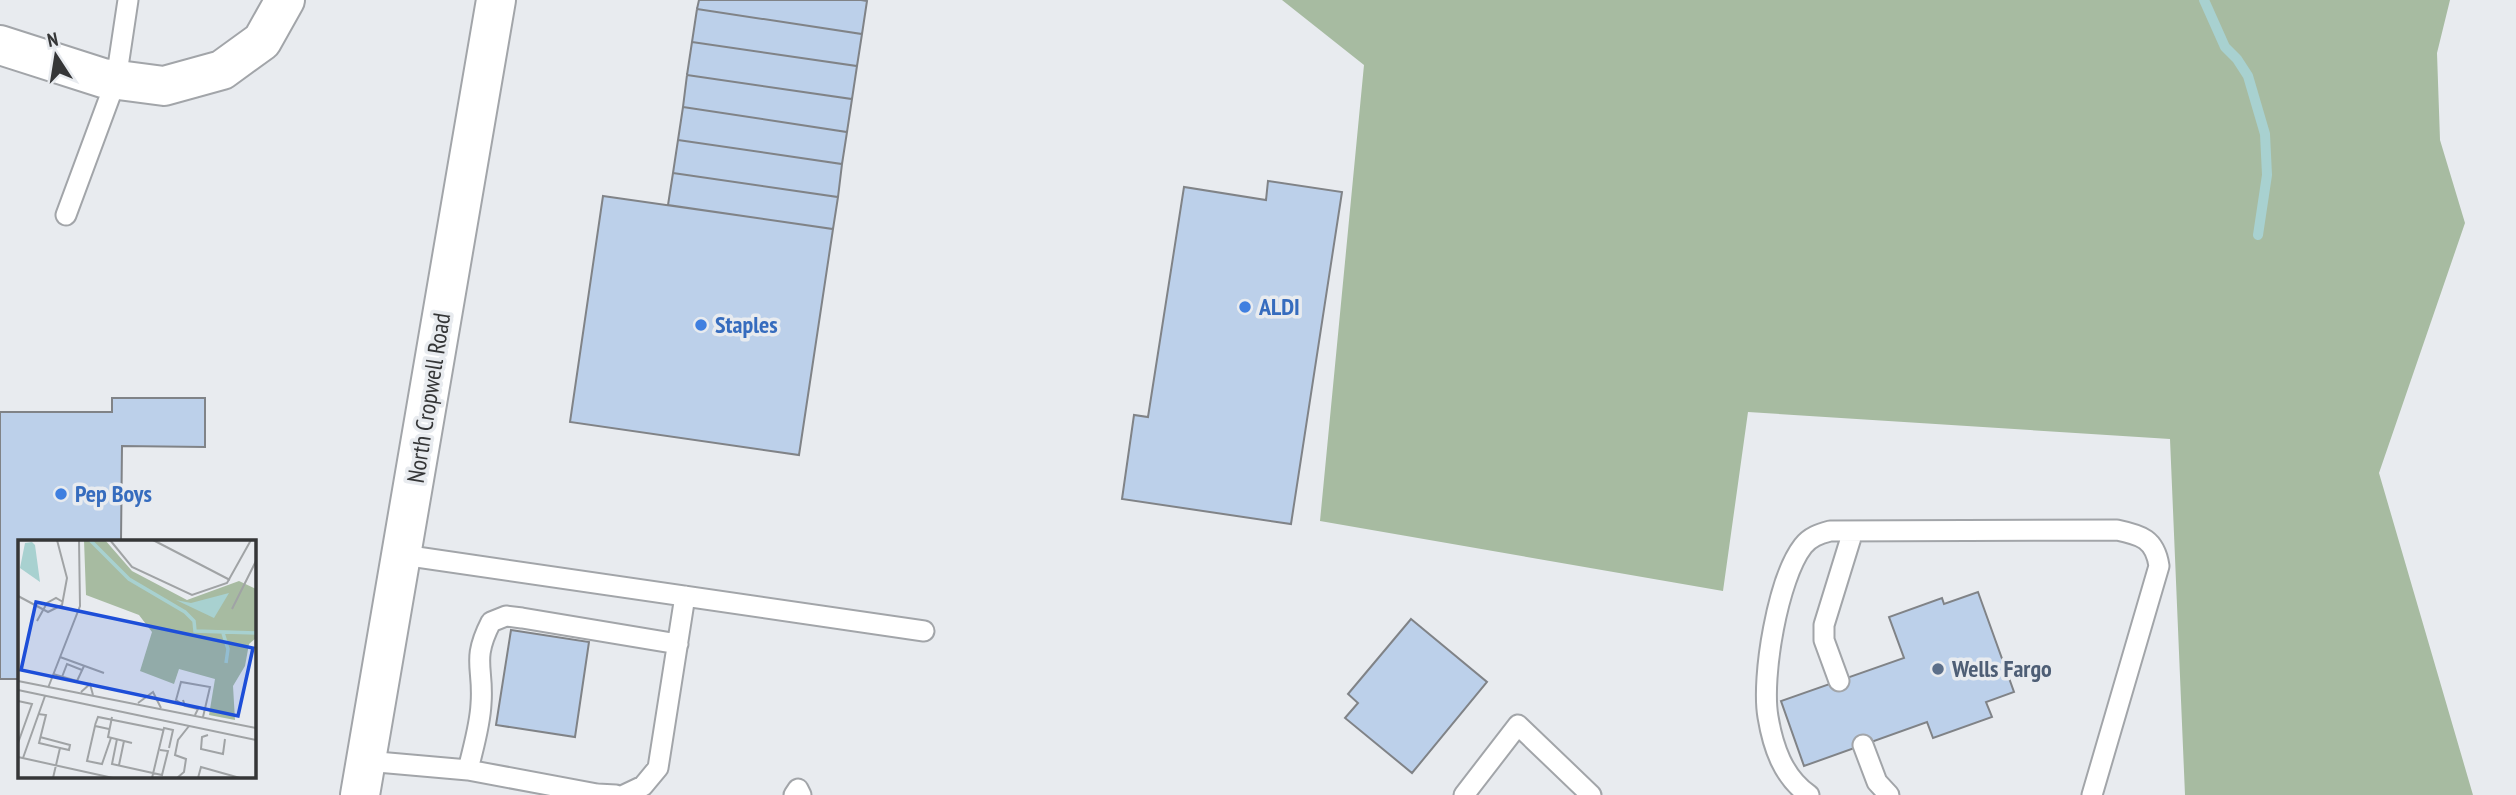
<svg xmlns="http://www.w3.org/2000/svg" width="2516" height="795" font-family="'PT Sans Narrow',sans-serif">
  <rect width="100%" height="100%" fill="#e8ebef"/>
  <path fill="#a7bba1" d="M1282,0H2450L2437,53L2440,140L2465,223L2379,473L2473,795H2185L2170,439L1748,412L1723,591L1320,521L1364,65Z"/>
  <g fill="none" stroke-linecap="round" stroke-linejoin="round">
    <path stroke="#a8d1d0" stroke-width="10" d="M2204,0L2225,47L2237,59L2248,76L2265,134L2267,175L2258,235"/>
  </g>
  <path fill="#bcd0ea" stroke="#808387" stroke-width="2" d="M699,0H861L867,1L862,34L697,9Z
    M697,9L862,34L857,66L692,42Z
    M692,42L857,66L852,99L687,75Z
    M687,75L852,99L847,132L683,107Z
    M683,107L847,132L842,164L678,140Z
    M678,140L842,164L838,197L673,173Z
    M673,173L838,197L833,229L668,205Z
    M1268,181L1342,192L1291,524L1122,499L1134,415L1148,417L1184,187L1266,200Z
    M603,196L833,229L799,455L570,422Z
    M112,398H205V447L122,446L121,541H19V679H0V412H112Z
    M1978,592L2014,692L1986,702L1992,717L1933,738L1927,722L1804,766L1781,701L1904,658L1889,617L1942,598L1944,604Z
    M1411,619L1487,682L1412,773L1345,718L1358,703L1348,694Z
    M511,630L589,642L575,737L496,725Z"/>
  <g fill="none" stroke-linecap="round" stroke-linejoin="round">
    <defs>
      <path id="service" d="M66,215L116,80L128,0
        M403,555L924,631
        M1839,681L1824,640V625L1853,531
        M1863,745L1877,782L1889,795
        M366,761L468,770L597,794L616,795
        M468,770C473,748 480,726 481,704C484,667 471,661 491,622L506,616L522,618L678,644
        M624,795L643,786L658,768L685,596
        M794,795L798,789L801,795
        M1464,795L1518,725L1591,795
        M1809,795C1783,777 1773,747 1768,717C1761,677 1778,578 1803,546C1810,537 1819,534 1830,531L2117,530C2141,535 2155,539 2159,566L2092,795"/>
      <path id="minor" d="M0,45L103,78L164,86L222,70L262,41L285,0"/>
      <path id="tertiary" d="M360,795L496,0"/>
    </defs>
    <use href="#service" stroke="#a2a5a9" stroke-width="23"/>
    <use href="#minor" stroke="#a2a5a9" stroke-width="42"/>
    <use href="#tertiary" stroke="#a2a5a9" stroke-width="42"/>
    <use href="#service" stroke="#fff" stroke-width="19"/>
    <use href="#minor" stroke="#fff" stroke-width="38"/>
    <use href="#tertiary" stroke="#fff" stroke-width="38"/>
  </g>
  <g fill="#3f7fe0" stroke="#e8ebef" stroke-width="2.5">
    <circle cx="1245" cy="307" r="7"/>
    <circle cx="701" cy="325" r="7"/>
    <circle cx="61" cy="494" r="7"/>
  </g>
  <circle fill="#5c6f8a" stroke="#e8ebef" stroke-width="2.5" cx="1938" cy="669" r="7"/>
  <g text-anchor="middle" stroke-width="7" stroke-linejoin="round" paint-order="stroke">
    <g font-size="24" font-weight="bold" fill="#366cbe" stroke="#e8ebef" text-anchor="start">
      <text x="1259" y="315">ALDI</text>
      <text x="715" y="333">Staples</text>
      <text x="75" y="502">Pep Boys</text>
    </g>
    <g font-size="24" fill="#353637" stroke="#e8ebef">
      <text transform="translate(429 398) rotate(-81)" y="8">North Cropwell Road</text>
    </g>
    <g font-size="24" font-weight="bold" fill="#4e5e75" stroke="#e8ebef" text-anchor="start">
      <text x="1952" y="677">Wells Fargo</text>
    </g>
  </g>
  <g transform="translate(18 540)">
    <rect width="238" height="238" fill="#e8ebef"/>
    <path d="M66,0H87L114,31L169,60L221,41L238,49V98L231,104L227,126L215,146L217,180L191,175L197,139L161,129L156,144L122,131L134,92L121,75L68,55Z" fill="#a7bba1"/>
    <path d="M14,2L17,5L22,42L2,28L7,3ZM211,53L196,78L158,60L173,63Z" fill="#a8d1d0"/>
    <path fill="none" stroke="#a8d1d0" stroke-width="3.5" d="M72,0L111,39L167,72L176,81L177,91L238,93M205,93L210,109L208,123"/>
    <path fill="none" stroke="#a0a3a5" stroke-width="2" d="M92,0L114,27L174,55L209,43L233,0M135,0L212,40M0,56L30,72L44,65L49,38L39,0M214,69L238,21M19,81L29,63L38,58L45,62M42,117L86,133M35,134L59,141L66,126M44,137L49,124L64,130M0,141L238,188M30,148L62,66L61,0M0,150L238,200M63,152L72,144L75,155M165,160L167,166L180,169L177,175M0,161L14,164L0,203M120,163L135,152L143,168M167,166L158,160L163,142L192,147L185,177M20,174L28,175L21,203L42,208L35,238M94,177L90,197L114,203M77,185L80,177L145,190M91,189L77,186L69,221L84,224L93,198M190,195L184,197L183,209L205,214L207,199M22,197L52,205L51,210L42,208M99,199L94,224L144,235L150,211L142,210M0,217L95,238M5,218L27,156M101,225L106,201M134,238L146,188L155,190L151,208M159,238L166,232L168,219L157,215L160,200L171,186M180,238L183,227L222,238"/>
    <path fill="#1d4ed8" fill-opacity="0.15" stroke="#1d4ed8" stroke-width="3.5" d="M18,62L235,108L220,176L3,130Z"/>
    <rect width="238" height="238" fill="none" stroke="#353637" stroke-width="3.5"/>
  </g>
  <g transform="translate(56 56) rotate(348)" stroke="#e8ebef" stroke-width="5" paint-order="stroke">
  <path d="M0-5L12 26L0 18L-12 26Z" fill="#353637"/>
  <text y="-10" font-size="19" font-weight="bold" text-anchor="middle" fill="#353637">N</text>
  </g>
</svg>
